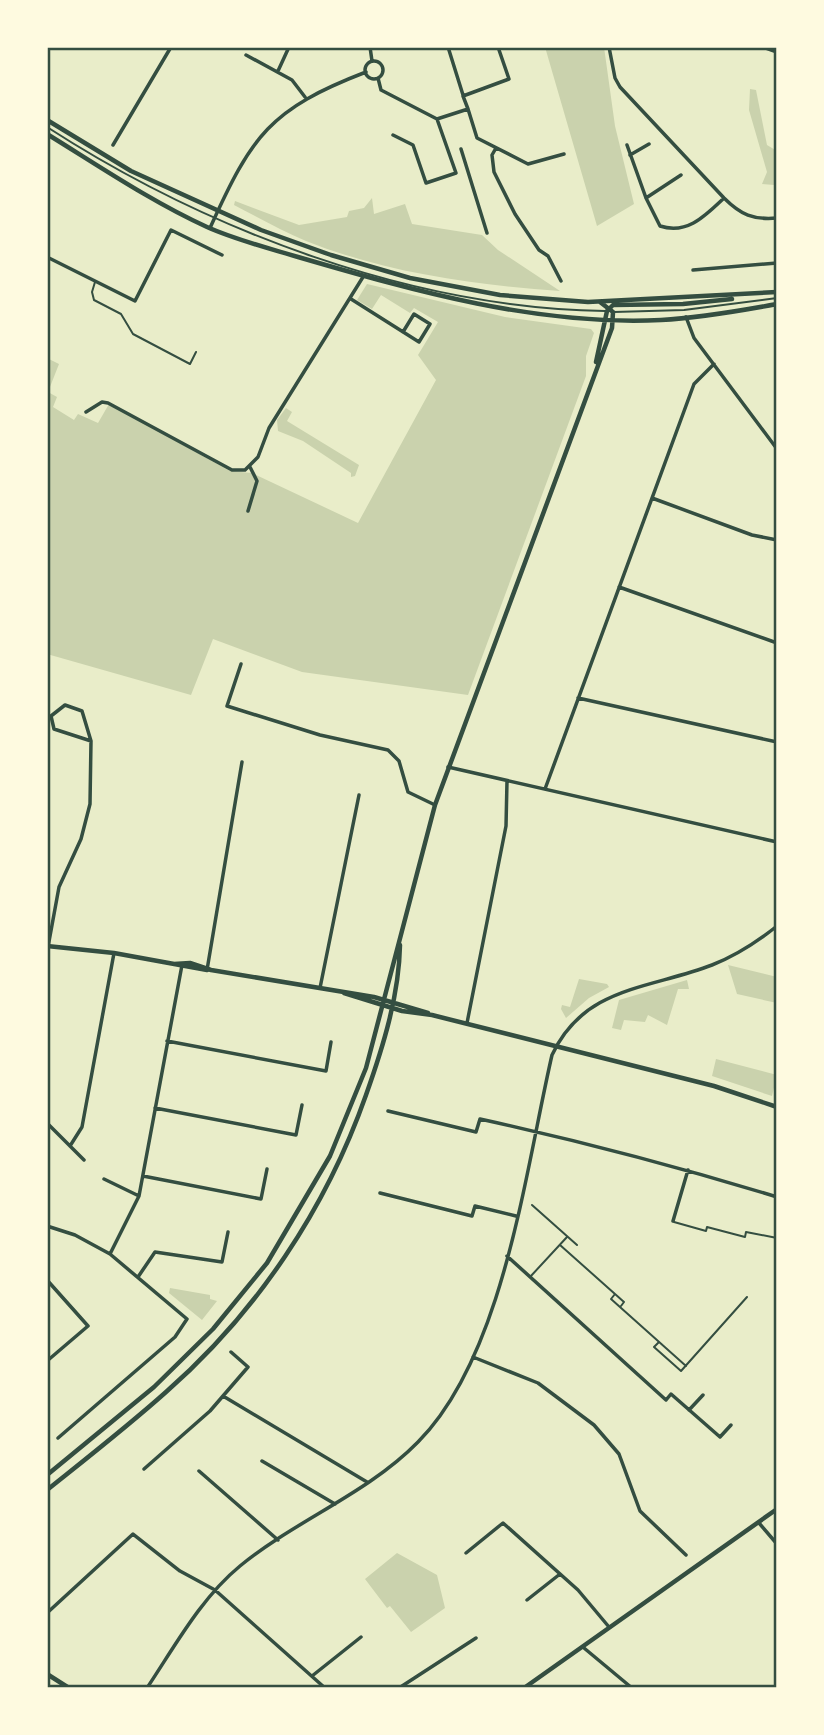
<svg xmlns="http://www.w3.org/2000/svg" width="824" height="1735" font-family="Rubik,sans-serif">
  <rect width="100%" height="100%" fill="#e9edc9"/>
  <path fill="#cad2ad" d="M545,47H604L615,126L634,204L597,226Z
    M750,89L756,90L767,145L777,151L774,185L762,184L767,172L749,110Z
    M372,198L374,214L405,204L412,224L482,235L498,250L560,291C476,285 386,273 306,241C282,231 257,217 234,205L235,201L299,225L347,217L349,211L364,208Z
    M367,284L505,317L591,329L594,333L586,356V376L468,695L302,672L213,639L191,695L47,654V358L59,364L48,392L57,397L53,407L74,420L78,414L98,423L109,404L230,471L252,473L358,523L436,380L418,355L438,322L414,308L410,313L381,295L372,309L357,300Z
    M286,408L292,412L287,421L359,465L355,476L351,477V473L303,441L278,431L277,420Z
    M728,965L777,977V1003L737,994Z
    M579,979L607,984L609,987L589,998L566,1018L561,1009L562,1005L570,1007Z
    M687,980L689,989H678L667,1025L648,1015L645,1022L624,1020L621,1030L612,1028L619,1000Z
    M716,1059L777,1075L772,1096L712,1076Z
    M170,1288L210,1295V1299L217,1301L202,1320L169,1293Z
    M397,1553L437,1575L445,1608L411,1632L390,1606L387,1608L365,1579Z"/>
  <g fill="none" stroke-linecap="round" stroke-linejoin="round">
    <path stroke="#344e41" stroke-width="2" d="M47,127C208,231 412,308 605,311
      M95,282L92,292L94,300L121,314L133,334L190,364L196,352
      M614,312L684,310L777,298
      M532,1205L577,1245
      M674,1222L706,1231L707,1227L745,1237L746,1232L777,1238
      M560,1245L615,1294L611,1299L686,1366
      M530,1277L567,1237
      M615,1294L624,1302L621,1306
      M659,1342L654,1347L681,1371L747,1297"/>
    <path stroke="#344e41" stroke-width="3.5" d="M370,47L372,61
      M448,47L463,95
      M609,47L615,78L620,87L724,198C741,215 753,220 777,218
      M763,47L777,52
      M246,55L292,80L305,97
      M365 70a9 9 0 1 1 18 0a9 9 0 1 1-18 0Z
      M278,71L289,47
      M378,78L381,90L437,119L456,173L426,183L413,145L393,135
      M468,109L463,96L509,79L498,47
      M437,119L468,109L477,138L528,164L564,154
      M113,145L171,47
      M627,145L646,198L660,226C687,235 705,216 724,198
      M496,148L492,155L494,172L515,214L539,250L548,256L561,281
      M461,149L487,233
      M630,155L649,144
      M646,198L681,175
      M210,228C252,135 270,109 366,72
      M47,257L135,301L171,230L222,255
      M693,270L777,263
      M351,299L419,342L430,324L414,314L403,332
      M686,317L694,338L777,449
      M86,412L102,402L108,403L232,470H245L258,457L269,428L363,277
      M652,498L752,535L777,540
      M248,511L257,481L250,467
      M619,587L777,643
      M241,664L227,706L320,735L388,750L399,761L408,792L435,805
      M578,698L777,742
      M65,705L82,711L91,741L54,729L51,716Z
      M448,767L777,842
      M545,789L694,384L714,364
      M48,947L59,887L81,839L90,804L91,741
      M207,970L242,762
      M320,988L359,795
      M467,1023L506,826L507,781
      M167,1041L326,1071L331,1042
      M155,1108L296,1135L302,1105
      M388,1111L476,1132L480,1119C580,1141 679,1167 777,1197
      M47,1123L84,1160
      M70,1146L82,1127L114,953
      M143,1176L261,1199L267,1169
      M104,1179L139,1196
      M380,1193L472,1216L475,1206L516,1216
      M673,1221L688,1170
      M47,1226L75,1235L110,1254L187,1319L175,1337L58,1438
      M110,1254L139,1196L182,965
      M507,1256L666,1400L671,1394L720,1437L731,1425
      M138,1277L155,1252L222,1262L228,1232
      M47,1280L88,1326L47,1361
      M473,1357L538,1383L594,1425L619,1454L640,1511L686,1555
      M223,1396L367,1482
      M689,1410L703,1395
      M262,1461L335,1504
      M144,1469L210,1411L248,1367L231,1352
      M199,1471L278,1540
      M759,1523L777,1544
      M466,1553L503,1523L578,1590L609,1627
      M527,1600L560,1574
      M47,1613L133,1534L180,1571L215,1590L325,1688
      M584,1648L632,1688
      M312,1676L361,1637
      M147,1688C175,1646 201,1598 240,1566C296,1520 367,1494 418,1442C504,1355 525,1172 552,1055C584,986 650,989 712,965C735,956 757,942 777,926
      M399,1688L476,1638"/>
    <path stroke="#344e41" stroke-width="4.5" d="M47,120L131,171L261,230L331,255L410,278L500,295L588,302L777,292
      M47,134C99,166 152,202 207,227C236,240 268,248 298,257C415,291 537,326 661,320C699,318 739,311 777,304
      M596,362L607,311L613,305L683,304L732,299
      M47,946L114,953L207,970
      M174,964L190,963L211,970L374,997L428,1013
      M344,993L402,1011L432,1015L714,1086L777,1107
      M47,1475L154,1387L213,1329L267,1263L330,1156L366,1068L435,805L612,328L613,312L600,302
      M47,1490C87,1458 128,1426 166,1392C257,1312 326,1209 366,1095C383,1047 399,996 400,945
      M47,1674L69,1688
      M524,1688L777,1509"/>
  </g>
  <rect width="824" height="1735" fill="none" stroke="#fefae0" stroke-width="98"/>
  <rect x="49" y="49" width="726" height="1637" fill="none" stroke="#344e41" stroke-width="2.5"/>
</svg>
